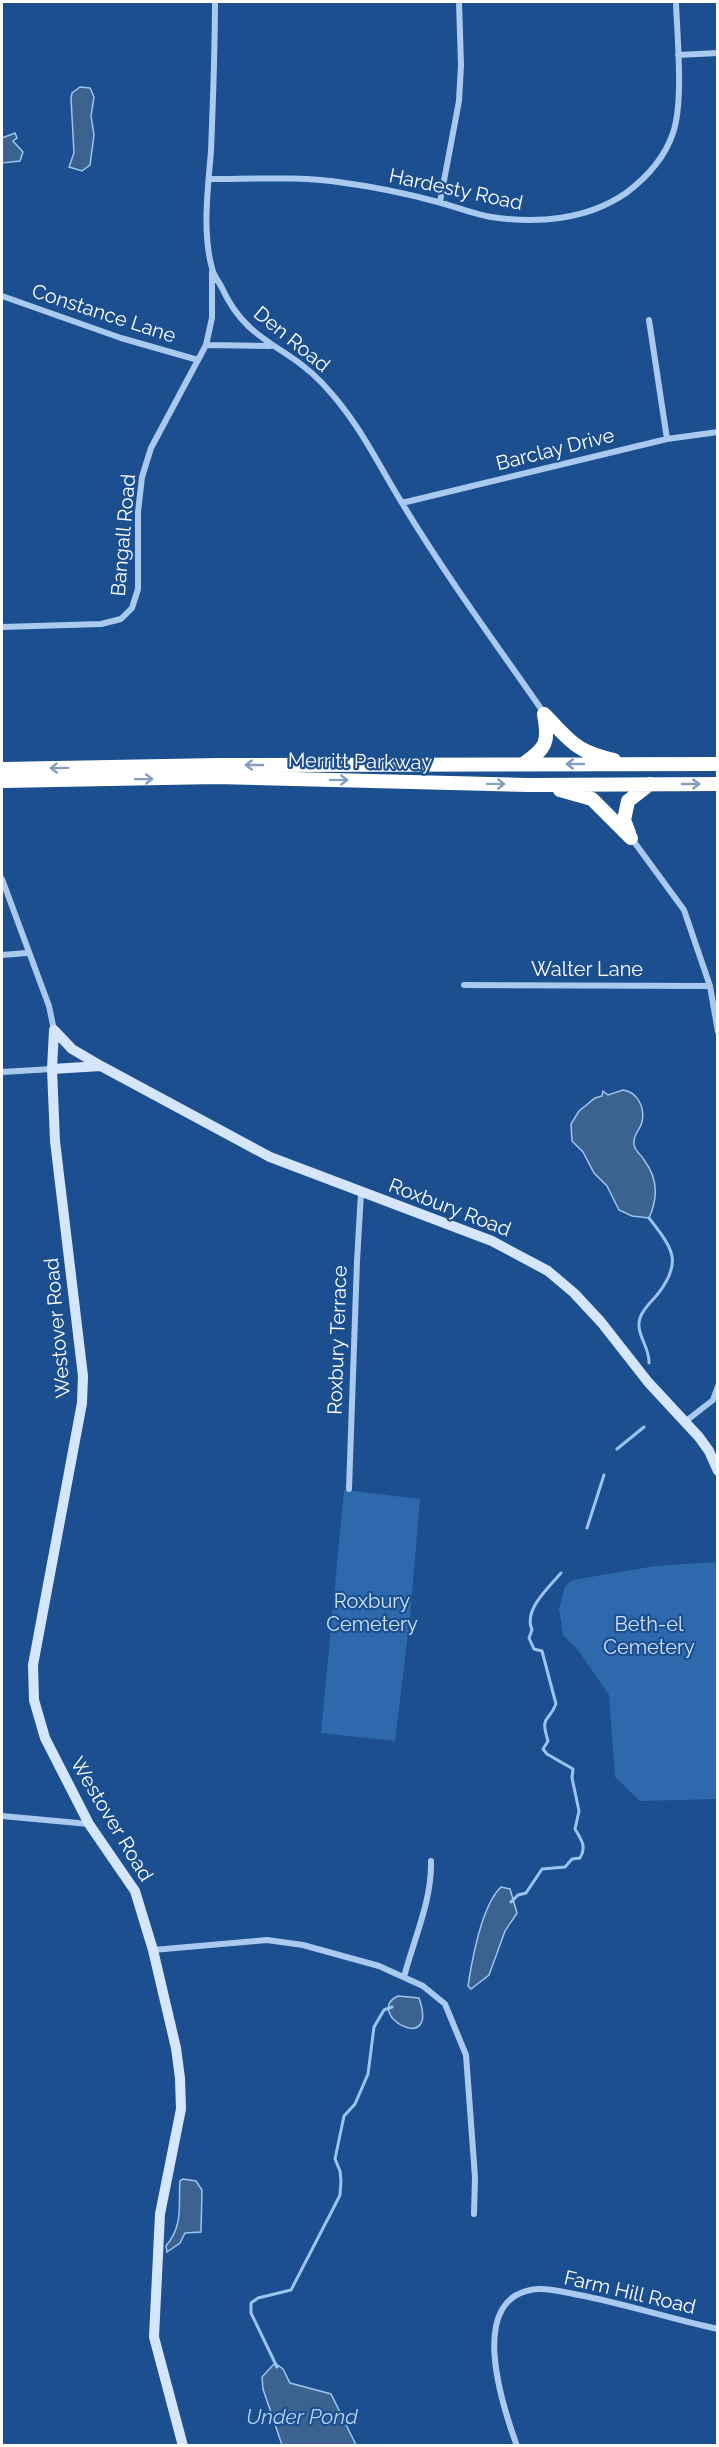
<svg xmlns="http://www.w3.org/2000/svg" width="719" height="2447" font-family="Raleway,sans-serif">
  <rect width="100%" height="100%" fill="#1b4f8f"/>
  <path fill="#2e69ad" d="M344,1490L420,1499L410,1618L395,1741L321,1733Z
    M717,1562V1799L640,1801L615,1777L609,1695L578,1650L563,1635L559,1609L565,1586L573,1580L655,1566Z"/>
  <path fill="#3c6290" stroke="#9cc4f0" stroke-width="1.5" d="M80,87L90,88L94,97L91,116L94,135L90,165L82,171L69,167L74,153L71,98L72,93Z
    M15,133L17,138L13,141L23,152L20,161L2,163V138Z
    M623,1090C638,1092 645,1108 642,1122C640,1131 633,1133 634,1144C635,1152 640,1153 644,1160C658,1178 658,1198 649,1218L632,1216L619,1210L607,1186L594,1173L583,1152L572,1141L571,1124L579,1111L595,1098L602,1096L603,1091L608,1095Z
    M501,1887L510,1889L517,1913L505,1931L489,1975L471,1989L468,1986C472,1960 481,1906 501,1887Z
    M398,1996L419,1998C440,2058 362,2013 398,1996Z
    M183,2179L196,2181L202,2190L201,2232L185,2233L180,2243L167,2252L166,2246C184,2224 178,2206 180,2181Z
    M275,2363L283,2369L290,2383L331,2394L356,2445H282L263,2389L262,2377Z"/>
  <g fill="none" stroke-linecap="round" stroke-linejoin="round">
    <path stroke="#9cc4f0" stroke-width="3" d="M649,1218C672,1248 684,1261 657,1295C651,1302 643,1309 640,1318C635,1334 650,1347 649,1363
      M617,1449L644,1427
      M587,1528L604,1475
      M511,1902L518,1895L526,1893L542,1869L565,1867L572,1859L580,1858C587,1847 581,1839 575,1829L579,1811L572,1778L573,1769L547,1754L543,1749L548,1741C540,1714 548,1724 556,1704L542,1651L534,1649L529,1638L532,1630C523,1610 549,1587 561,1573
      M277,2367L251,2313V2303L258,2298L291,2290L335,2205L340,2195L341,2181L340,2171L335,2159L344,2116L355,2104L368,2074L374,2027L384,2010L392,2007"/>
    <path stroke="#a9c9ee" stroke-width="6" d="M215,2C215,51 213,101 211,151C208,188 202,232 212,268C213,275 219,282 222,288C247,343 285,344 322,383C359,422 375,459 402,503C446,576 496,644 544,713
      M678,55L718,53
      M209,179C254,179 300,176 345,183C376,187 408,194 438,202C456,207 473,214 491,217C537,224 587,220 626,193C646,178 665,157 673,133C684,101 677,36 676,2
      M440,202L459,101L461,65L459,2
      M2,296L121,338L198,360
      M649,320L667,439
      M206,345L270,346
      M402,503L667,439L718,432
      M2,627L101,624L121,619L132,608L138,589V512L142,477L151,448L206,345L212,318V272
      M632,839L684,910L710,986L718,1032
      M2,879L49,1006L54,1030
      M2,955L27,953
      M464,985L710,986
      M2,1072L52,1069
      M686,1421L713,1400L718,1386
      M349,1489L357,1261L361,1193
      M2,1816L89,1824
      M153,1950L267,1940L303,1945L379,1966L423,1986L445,2004L466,2055L475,2177L474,2214
      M404,1977C414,1938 432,1901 431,1861
      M517,2446C502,2405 465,2294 538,2289C552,2288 566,2293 579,2295C626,2304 671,2319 718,2329"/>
    <path stroke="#d6e6fa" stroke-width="10" d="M54,1030L52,1069L55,1141L83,1376L82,1403L33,1665L34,1700L45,1738L89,1824L135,1891L153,1950L176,2048L180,2078L181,2109L160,2214L154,2337L183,2446
      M54,1030L72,1049L101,1066L270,1157L492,1241L548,1271L574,1293L601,1322L648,1382L699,1437L709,1451L718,1471
      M52,1069L101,1066"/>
    <path stroke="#fff" stroke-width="14" d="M544,714C571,741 574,751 614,760
      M523,764C547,748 549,742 544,714
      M2,769L219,765L718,764
      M2,781L217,777L528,785L718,784
      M560,790L592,799L631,838
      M629,833L624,820L628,801L650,784"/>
  </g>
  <defs><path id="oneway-shaft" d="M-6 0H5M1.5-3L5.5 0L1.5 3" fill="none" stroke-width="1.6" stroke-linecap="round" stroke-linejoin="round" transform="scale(1.5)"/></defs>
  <g stroke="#829ec1">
    <use href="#oneway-shaft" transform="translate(575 764) rotate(180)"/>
    <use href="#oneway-shaft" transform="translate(254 765) rotate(180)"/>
    <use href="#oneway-shaft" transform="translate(59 768) rotate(179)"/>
    <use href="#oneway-shaft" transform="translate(144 779) rotate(-1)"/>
    <use href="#oneway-shaft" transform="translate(339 780) rotate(1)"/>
    <use href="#oneway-shaft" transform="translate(496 784) rotate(1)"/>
    <use href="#oneway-shaft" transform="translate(691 784)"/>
  </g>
  <g text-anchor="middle" stroke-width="4.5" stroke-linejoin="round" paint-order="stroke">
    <g font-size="20" fill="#fff" stroke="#1b4f8f">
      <text transform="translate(456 189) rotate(12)" y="7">Hardesty Road</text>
      <text transform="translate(104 313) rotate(18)" y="7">Constance Lane</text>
      <text transform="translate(292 339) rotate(39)" y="7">Den Road</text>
      <text transform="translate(555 449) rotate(-14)" y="7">Barclay Drive</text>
      <text transform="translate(123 535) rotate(-85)" y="7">Bangall Road</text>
      <text transform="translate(360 761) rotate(1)" y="7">Merritt Parkway</text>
      <text x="587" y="976">Walter Lane</text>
      <text transform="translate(450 1207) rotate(21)" y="7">Roxbury Road</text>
      <text transform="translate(57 1328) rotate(-95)" y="7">Westover Road</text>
      <text transform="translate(337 1340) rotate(-88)" y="7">Roxbury Terrace</text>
      <text transform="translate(112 1819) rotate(59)" y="7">Westover Road</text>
      <text transform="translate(630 2292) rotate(13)" y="7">Farm Hill Road</text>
    </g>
    <g font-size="20" fill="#cfe3fa" stroke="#1b4f8f">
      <text x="372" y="1608">Roxbury<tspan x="372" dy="23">Cemetery</tspan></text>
      <text x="649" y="1631">Beth-el<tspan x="649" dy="23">Cemetery</tspan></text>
    </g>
    <g font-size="21" font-style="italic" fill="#b5d3f5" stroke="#1b4f8f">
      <text x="302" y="2424">Under Pond</text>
    </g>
  </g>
  <rect width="719" height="2447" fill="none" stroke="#ffffff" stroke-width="6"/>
</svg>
